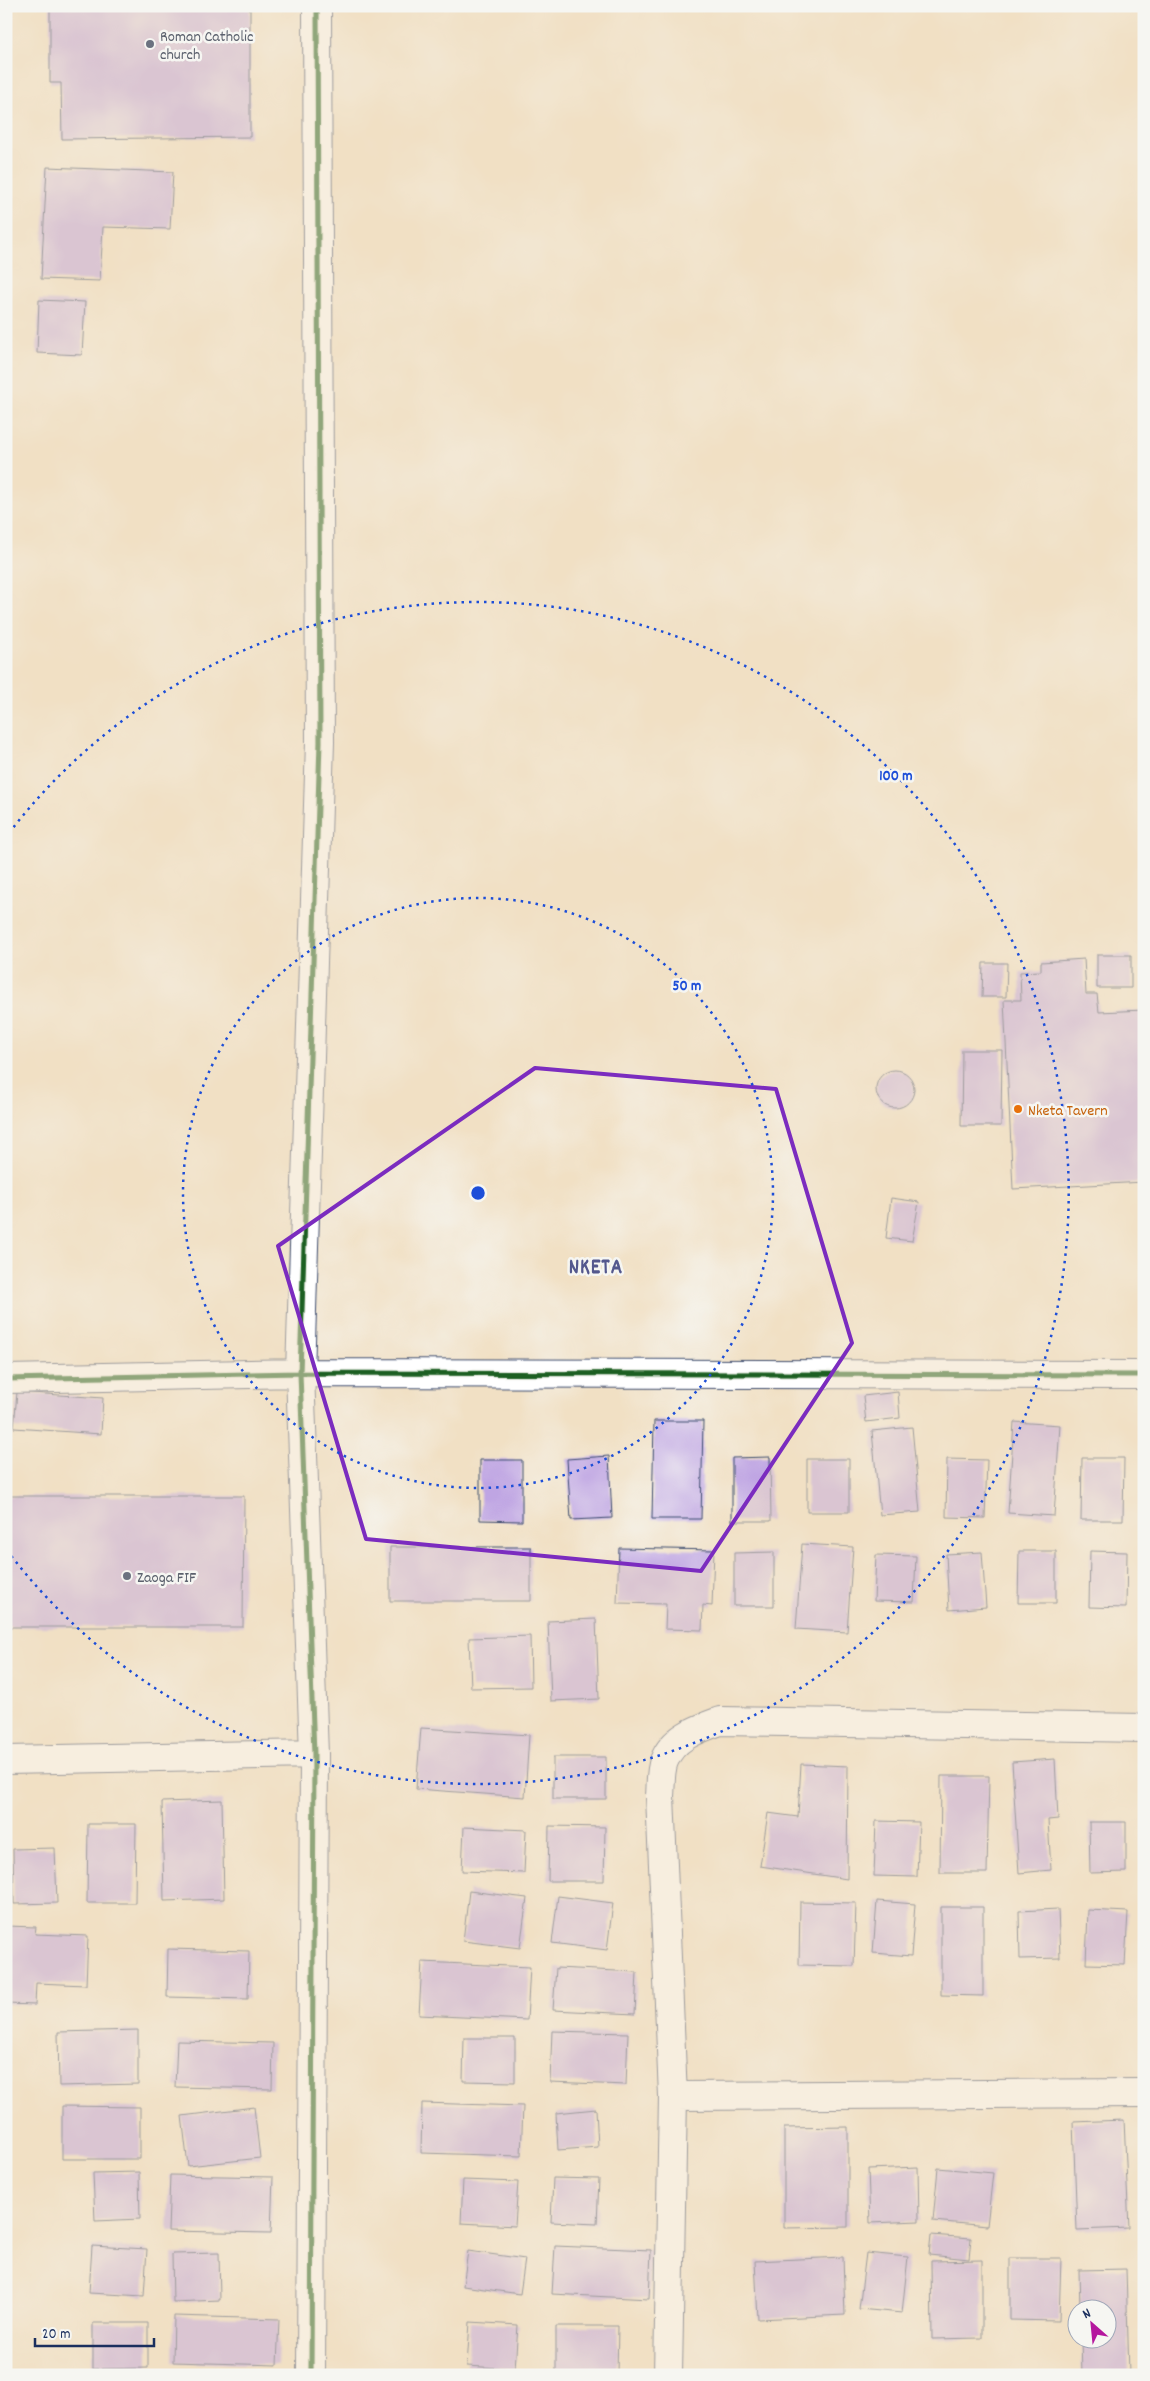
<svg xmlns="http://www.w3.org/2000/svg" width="1150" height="2381" font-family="Dekko,sans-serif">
  <rect width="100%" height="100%" fill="#f6f6f2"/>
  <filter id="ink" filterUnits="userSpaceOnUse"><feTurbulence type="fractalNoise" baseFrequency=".02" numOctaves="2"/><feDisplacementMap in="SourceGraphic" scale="10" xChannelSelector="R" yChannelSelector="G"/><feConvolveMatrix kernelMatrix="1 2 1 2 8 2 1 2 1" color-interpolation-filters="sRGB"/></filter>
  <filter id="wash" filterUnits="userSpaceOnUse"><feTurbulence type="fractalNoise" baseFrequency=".0096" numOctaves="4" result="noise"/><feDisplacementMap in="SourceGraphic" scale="20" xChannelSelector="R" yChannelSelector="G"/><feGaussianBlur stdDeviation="1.12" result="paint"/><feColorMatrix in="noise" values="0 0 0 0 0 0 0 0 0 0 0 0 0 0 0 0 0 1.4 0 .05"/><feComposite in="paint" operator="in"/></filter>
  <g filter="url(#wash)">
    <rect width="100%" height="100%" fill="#f1e0c4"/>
    <g id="blocks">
      <path fill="#bfa5e3" d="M50,6H250V137L62,139L61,83H50Z
        M47,167L173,172L170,229L103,227L100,281L41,279Z
        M39,300L85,302L82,355L37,353Z
        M1097,955H1131V988H1097Z
        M1084,959L1086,994H1097L1099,1012L1144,1010V1182L1013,1189L1004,1000H1021L1020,972L1041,971V962Z
        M983,963H1007L1006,997H982Z
        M962,1050H1002L1001,1126H961Z
        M876 1089a19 19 0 1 1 38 0a19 19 0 1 1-38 0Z
        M891,1198L919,1202L912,1241L886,1238Z
        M17,1392L103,1398L101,1434L14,1428Z
        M898,1392L900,1418L866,1422L863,1396Z
        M654,1421H703L701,1519H652Z
        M1014,1422L1060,1425L1054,1516L1008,1513Z
        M912,1427L920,1512L880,1515L872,1431Z
        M609,1456L612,1518L571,1520L567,1459Z
        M770,1457L771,1521H732V1458Z
        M1082,1458H1124L1123,1520H1081Z
        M807,1459H849V1512H807Z
        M947,1459L987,1460L985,1518L946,1517Z
        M480,1460H522V1521L480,1520Z
        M6,1496H244L243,1627H6Z
        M802,1544L853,1547L847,1632L796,1629Z
        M390,1547H531V1601H390Z
        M619,1548L714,1550L712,1606L703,1605L702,1630L665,1629L666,1604L617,1603Z
        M1019,1551H1056V1603H1018Z
        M1090,1551L1127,1552L1126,1608L1089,1607Z
        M774,1552V1606H734V1553Z
        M982,1552L986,1607L949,1610L946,1554Z
        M876,1555L916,1556L914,1602L874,1601Z
        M596,1619L599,1699L551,1701L548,1621Z
        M530,1636L531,1687L471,1688L469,1638Z
        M421,1728L529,1735L525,1797L416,1789Z
        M553,1757H606V1799H553Z
        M1055,1759L1058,1819L1048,1820L1051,1870L1019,1873L1012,1762Z
        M801,1764L848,1766L847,1879L760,1866L768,1813L798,1817Z
        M941,1776H989L987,1873H940Z
        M222,1800L224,1899L164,1901L162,1802Z
        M876,1821L919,1822L917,1877L874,1876Z
        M1089,1822H1126V1872L1090,1873Z
        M88,1824H136L135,1903H87Z
        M549,1826L605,1827L604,1881H548Z
        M464,1827L526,1830L524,1873L462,1871Z
        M55,1848L57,1903L14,1904L13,1849Z
        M469,1891L527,1898L520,1948L463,1941Z
        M558,1896L613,1903L607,1950L552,1943Z
        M877,1901L915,1904L911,1956L873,1953Z
        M800,1902L856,1903L854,1966L799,1965Z
        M941,1907H983V1996L941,1995Z
        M1058,1909L1060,1958L1020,1959L1019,1911Z
        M1088,1910L1128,1912L1125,1965L1086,1964Z
        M6,1926L36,1927L35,1934L88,1936L86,1985L36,1983L35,2005L6,2004Z
        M168,1949L249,1951L248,1999L167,1997Z
        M422,1962L530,1967L527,2020L419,2015Z
        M556,1968L637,1972L635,2014L553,2010Z
        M138,2030V2084L59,2086L58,2032Z
        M552,2031L628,2033L626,2085L550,2082Z
        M464,2038H515V2082L463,2081Z
        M177,2041L273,2043L272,2089L175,2087Z
        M422,2103L523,2106L521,2156L421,2153Z
        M62,2106L140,2107V2159H62Z
        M254,2107L260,2158L188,2166L182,2116Z
        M596,2109L598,2147L558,2150L556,2113Z
        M1124,2120L1129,2228L1077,2230L1073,2122Z
        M848,2127V2227L784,2228V2128Z
        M918,2167L919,2221L870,2223L868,2169Z
        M938,2168L993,2173L987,2226L933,2221Z
        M139,2172L140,2219L95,2221L93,2173Z
        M170,2175L273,2177L271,2233L168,2231Z
        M553,2178L599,2179L597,2224L551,2222Z
        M463,2180L518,2182L515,2226L461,2223Z
        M931,2235L971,2238L969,2259L929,2255Z
        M92,2246L147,2249L144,2296L89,2293Z
        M555,2246L651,2250L649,2299L552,2294Z
        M468,2251L525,2259L520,2294L463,2286Z
        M219,2253L220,2300L173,2302L172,2254Z
        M866,2253L908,2257L902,2313L859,2309Z
        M843,2257L845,2315L758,2319L755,2261Z
        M1010,2258H1061L1059,2321L1010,2320Z
        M982,2260V2338L932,2339L931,2261Z
        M1126,2269L1129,2375H1082L1081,2338H1108V2308H1080L1079,2270Z
        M174,2316L279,2319L277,2365L173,2362Z
        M470,2322L518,2325L515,2369L467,2366Z
        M93,2323H148V2368L93,2369Z
        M556,2326H618L617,2375H556Z"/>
    </g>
  </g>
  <g filter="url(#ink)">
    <use href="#blocks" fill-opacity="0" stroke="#3b4a6d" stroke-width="1"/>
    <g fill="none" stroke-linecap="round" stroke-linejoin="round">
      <defs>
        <path id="street" d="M6,1379L300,1373L1144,1375
          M6,1760L314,1754
          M673,2096L1144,2093
          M311,2375L314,1754L300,1373L320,742L317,6
          M668,2375L673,2096L660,1796C661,1785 660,1771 664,1761C673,1737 698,1729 720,1721L1144,1728"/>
      </defs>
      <use href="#street" stroke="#3b4a6d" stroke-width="30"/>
      <use href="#street" stroke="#fff" stroke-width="28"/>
      <defs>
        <path id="cycleway" d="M6,1379L300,1373L1144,1375
          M311,2375L314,1754L300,1373L320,742L317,6"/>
      </defs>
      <use href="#cycleway" stroke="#f6f6f2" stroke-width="8"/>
      <use href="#cycleway" stroke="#1b5e20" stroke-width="5"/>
    </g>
  </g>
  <path d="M0 0H1150V2381H0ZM535,1068L776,1089L852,1343L701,1571L366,1539L278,1246Z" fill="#f1e0c4" fill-opacity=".55" fill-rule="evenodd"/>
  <path fill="none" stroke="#7b2cbf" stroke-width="4" stroke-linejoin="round" d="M535,1068L776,1089L852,1343L701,1571L366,1539L278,1246Z"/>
  <g fill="none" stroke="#1d4ed8" stroke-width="2.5" stroke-dasharray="2.5 5">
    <circle cx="478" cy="1193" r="295"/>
    <path d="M9 833A591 591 0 1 1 9 1553"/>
  </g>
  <g fill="#6b7280" stroke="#f6f6f2" stroke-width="2">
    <circle cx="150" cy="44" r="5"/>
    <circle cx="127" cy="1576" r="5"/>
  </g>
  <circle fill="#e8710a" stroke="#f6f6f2" stroke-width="2" cx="1018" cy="1109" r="5"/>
  <g text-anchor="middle" stroke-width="5" stroke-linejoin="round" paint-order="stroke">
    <g font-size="16" fill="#5b616d" stroke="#f6f6f2" text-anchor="start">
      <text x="160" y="41">Roman Catholic<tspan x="160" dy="18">church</tspan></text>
      <text x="137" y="1582">Zaoga FIF</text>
    </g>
    <g font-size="16" fill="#c56008" stroke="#f6f6f2" text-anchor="start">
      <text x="1028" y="1115">Nketa Tavern</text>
    </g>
    <g font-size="21" font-weight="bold" letter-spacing="1" fill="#54588d" stroke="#f6f6f2">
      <text x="596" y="1273">NKETA</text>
    </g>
  </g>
  <circle cx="478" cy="1193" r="8" fill="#1d4ed8" stroke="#f6f6f2" stroke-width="2.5"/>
  <g font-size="15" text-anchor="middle" font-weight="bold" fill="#1d4ed8" stroke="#f6f6f2" stroke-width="5" stroke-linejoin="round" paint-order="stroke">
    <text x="896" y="780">100 m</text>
    <text x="687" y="990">50 m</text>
  </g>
  <rect width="1150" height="2381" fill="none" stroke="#f6f6f2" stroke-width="25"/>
  <g transform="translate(1092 2324) rotate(333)"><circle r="24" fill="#f6f6f2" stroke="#9ea6b7"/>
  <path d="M0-4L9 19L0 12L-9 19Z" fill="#b5179e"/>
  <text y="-8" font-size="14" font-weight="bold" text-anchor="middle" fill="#1b2f5e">N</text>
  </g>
  <path d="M35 2338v8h119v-8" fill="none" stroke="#1b2f5e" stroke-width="2.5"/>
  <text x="42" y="2338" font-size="15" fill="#1b2f5e" stroke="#f6f6f2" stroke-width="4" paint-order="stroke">20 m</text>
</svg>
